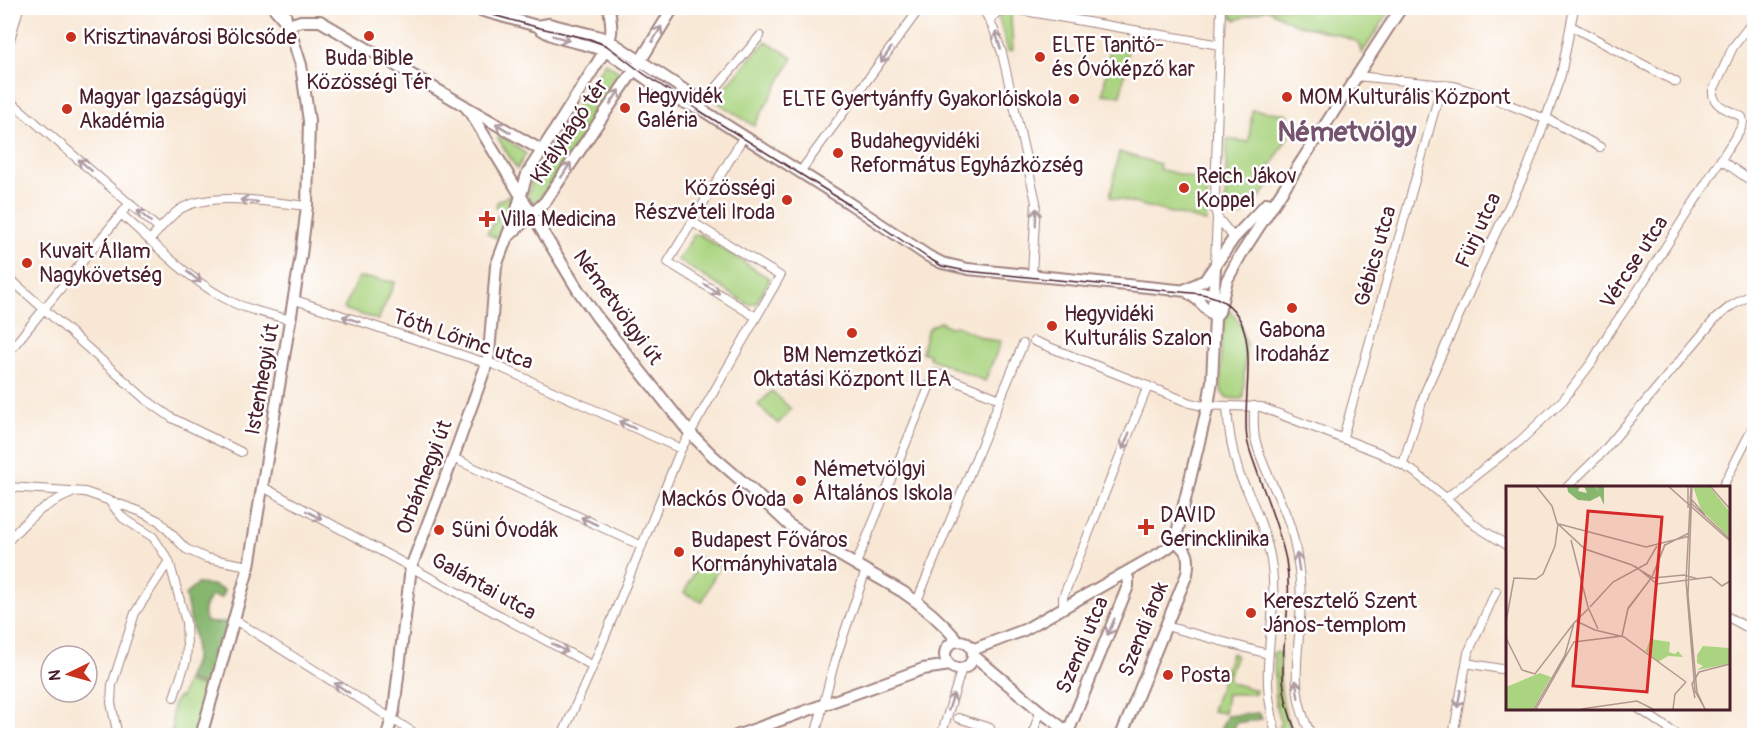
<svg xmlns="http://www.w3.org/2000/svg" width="1762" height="743" font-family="Pangolin,sans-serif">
  <rect width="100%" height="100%" fill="#fff"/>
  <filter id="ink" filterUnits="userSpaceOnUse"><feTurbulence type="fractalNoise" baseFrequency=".0167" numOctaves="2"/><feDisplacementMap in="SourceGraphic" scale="12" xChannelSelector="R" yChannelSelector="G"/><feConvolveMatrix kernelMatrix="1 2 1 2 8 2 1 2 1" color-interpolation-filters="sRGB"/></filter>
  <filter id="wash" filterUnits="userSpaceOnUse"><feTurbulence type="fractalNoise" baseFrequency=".008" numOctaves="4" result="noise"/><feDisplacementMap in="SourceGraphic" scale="24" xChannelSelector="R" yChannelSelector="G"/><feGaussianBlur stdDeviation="1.35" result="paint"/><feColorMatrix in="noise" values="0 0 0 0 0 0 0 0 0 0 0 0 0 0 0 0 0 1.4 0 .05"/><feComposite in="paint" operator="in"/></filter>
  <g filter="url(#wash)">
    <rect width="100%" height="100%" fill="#f8e7d4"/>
    <path fill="#aad480" stroke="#7a7a56" stroke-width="1.5" d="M1231,8H1392L1362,53L1358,42L1339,35L1295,24L1267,9L1236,20L1231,16Z
      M1012,11L1011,20L1013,50L1008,51L998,16L1002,13Z
      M766,41L793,58L754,126L714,100Z
      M1110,48L1128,50L1121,96L1103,94Z
      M605,62L623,75L540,198L535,202H532L528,196L533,174Z
      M1252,110L1288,114L1287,121L1295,122V125L1267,173L1276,175C1266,192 1255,204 1240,217L1225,213L1227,139L1249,142Z
      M501,135L526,154L517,169L498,138Z
      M1119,152L1160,164L1159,169L1208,182L1206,222L1110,197Z
      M509,195L513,203L497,238L487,234L501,210L496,207L497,202Z
      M699,234L770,279L756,303L749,305L678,260L694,235Z
      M358,277L395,282L378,320L344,309Z
      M1230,310L1240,324L1246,342L1243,398L1240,399L1226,398L1221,391C1221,372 1219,325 1230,310Z
      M941,322L949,327L957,326L985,339L1001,341L985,381L929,358L930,355L922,352C926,337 924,326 941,322Z
      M772,391L791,409L778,424L758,405Z
      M701,558L719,566L702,602L684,593Z
      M1276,652L1280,653C1279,682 1281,708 1293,735H1283L1279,726L1281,724L1276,706L1274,657L1272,656V653Z
      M1231,653L1236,655L1228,677L1231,683L1256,690L1255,694H1227L1224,713L1212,711Z
      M186,682L210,689L196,735L172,736V715L173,705L177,698L181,697Z"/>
    <path fill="#87b66e" stroke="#686a4c" stroke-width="1.5" d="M197,584L212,585L224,590L222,598L212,596C204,604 201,612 206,622C216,624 218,622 227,622L210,687L187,680L195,660V640L185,595Z
      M1258,713L1262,719L1235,723L1234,735H1217L1227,716Z"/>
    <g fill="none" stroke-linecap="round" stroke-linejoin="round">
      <path stroke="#66aedd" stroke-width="2" d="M558,153L580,119"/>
    </g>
  </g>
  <g filter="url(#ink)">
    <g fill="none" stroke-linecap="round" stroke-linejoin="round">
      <defs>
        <path id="street" d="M983,8L994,30L1002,53L1036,202L1032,275
          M990,19L1000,10L1013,9L1220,45
          M1070,19L1071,8
          M1571,26L1676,82
          M8,47L19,8
          M1357,76L1454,86L1490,97L1545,119L1550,120L1600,147
          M8,99L159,229
          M699,108L760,36
          M744,136L668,262L756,317
          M1721,160L1754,183
          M800,172L920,8
          M121,214C156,245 191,283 234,303C252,311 272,315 292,320
          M1217,217L1234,238
          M150,240C159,230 168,218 179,210C210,190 272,203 307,206
          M1215,264L1217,217L1215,209V198L1221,8
          M8,277L145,399L172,418L241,452
          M295,300L480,361L493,364L681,449
          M1034,341L1190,403L1199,405L1261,407L1380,453L1413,471L1446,498L1476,526L1507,545
          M8,353L130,203
          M1227,406C1228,429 1232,451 1239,473C1241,479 1244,484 1247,490C1258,514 1269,541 1272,568C1278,615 1261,662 1271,709C1273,718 1273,727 1277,736
          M1254,406C1254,417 1253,427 1255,438C1263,474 1287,505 1294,541C1300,567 1302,593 1300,619C1298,663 1289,693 1312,736
          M1343,437L1442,84
          M453,458L642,546
          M1403,464L1425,392L1491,243L1527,169L1540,135L1561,75L1574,8
          M8,487L85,492L139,511L159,521L186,549L206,558L249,566
          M263,487L593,666
          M1566,488L1603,452L1715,319L1731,306L1754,293
          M1722,488L1754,425
          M1446,498L1520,441L1563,400L1592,362L1610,331L1635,295L1741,128L1743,123L1742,117C1730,110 1712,107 1713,91L1733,47L1754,20
          M110,502L123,518L153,537L169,561L186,622L187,646L186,661L174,697
          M8,541C31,515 42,506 74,492
          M856,564L935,373L1000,399
          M917,601L1023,344
          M1065,607L1063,603V597L1148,386
          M1728,617L1754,631
          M235,620L419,736
          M1166,626L1268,654
          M1466,663L1507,670
          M1638,708L1679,736
          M958,718L990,728L988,736
          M118,736L111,703L112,685L135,613L169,561
          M562,736L593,666L681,449L780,276L692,222
          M815,736L835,660L866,570
          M941,736L962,668
          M1032,736L1040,711
          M1453,736L1468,653L1496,591"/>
        <path id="secondary" d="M274,8L286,22
          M473,8L537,26L549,24L601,37L610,41L692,95L699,108
          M288,25L301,21H320L465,106L470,112L578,290L597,317L690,433L713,456L751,489L788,524L808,537L903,592C924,606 942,622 958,641
          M537,26C555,42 584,41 606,52C638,68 663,98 699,108L849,203L928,256L942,263L968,269L1207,293L1222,299
          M468,108L541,150
          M509,236L545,202L644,55L673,8
          M1184,290L1205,280L1234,238L1267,203
          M1186,291L1199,301L1214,317
          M1215,317L1213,305L1215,267
          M945 655a14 14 0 1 1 28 0a14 14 0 1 1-28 0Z
          M972,650L1024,630L1160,553L1170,546L1177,533L1208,405L1212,381L1215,317L1219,312L1227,280L1240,256L1401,8
          M973,655L1040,711L1072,735
          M1068,732L1128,586V578L1125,573
          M201,736L249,566L301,255L307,206L309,121L301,65L283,8
          M387,736L394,710L411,567L453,458L487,363L489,354L496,266L516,213L527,174L601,57C613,36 613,31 609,8
          M736,736L923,669L950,665
          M1121,736L1187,574C1190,556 1188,551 1174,540"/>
      </defs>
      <use href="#street" stroke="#a18380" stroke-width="10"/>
      <use href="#secondary" stroke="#a18380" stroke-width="14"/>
      <use href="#street" stroke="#fff" stroke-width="8"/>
      <use href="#secondary" stroke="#fff" stroke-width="10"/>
      <path stroke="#4a1f2b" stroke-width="1.5" d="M468,8L540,28L590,39L607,46L644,74L692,106L848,204L928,258L942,266L966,271L1202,294C1271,305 1240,392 1247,439C1249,451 1254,462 1258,474C1268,502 1280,531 1286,560C1293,601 1282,635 1283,674C1283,696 1289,716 1298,736"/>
    </g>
    <defs><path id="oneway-shaft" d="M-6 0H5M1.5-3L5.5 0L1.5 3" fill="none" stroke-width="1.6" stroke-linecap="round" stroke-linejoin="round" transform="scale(1.5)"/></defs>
    <g stroke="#ae9aa0">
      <use href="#oneway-shaft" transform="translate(657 34) rotate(-59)"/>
      <use href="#oneway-shaft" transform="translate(561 38) rotate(15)"/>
      <use href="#oneway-shaft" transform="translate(998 40) rotate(-107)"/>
      <use href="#oneway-shaft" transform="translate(886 55) rotate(126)"/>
      <use href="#oneway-shaft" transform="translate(615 97) rotate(-56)"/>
      <use href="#oneway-shaft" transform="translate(503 128) rotate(-149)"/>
      <use href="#oneway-shaft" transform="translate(85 165) rotate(-139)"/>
      <use href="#oneway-shaft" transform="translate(566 170) rotate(-57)"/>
      <use href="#oneway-shaft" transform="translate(249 201) rotate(-174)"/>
      <use href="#oneway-shaft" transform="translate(144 216) rotate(-139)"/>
      <use href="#oneway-shaft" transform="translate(1036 217) rotate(-88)"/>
      <use href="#oneway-shaft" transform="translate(194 277) rotate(38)"/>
      <use href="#oneway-shaft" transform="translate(712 289) rotate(32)"/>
      <use href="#oneway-shaft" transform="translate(351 319) rotate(-162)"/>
      <use href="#oneway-shaft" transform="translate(627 425) rotate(-156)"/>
      <use href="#oneway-shaft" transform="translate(1126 441) rotate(112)"/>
      <use href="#oneway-shaft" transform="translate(314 515) rotate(28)"/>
      <use href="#oneway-shaft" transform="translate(589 521) rotate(-155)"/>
      <use href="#oneway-shaft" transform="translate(1298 562) rotate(-98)"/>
      <use href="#oneway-shaft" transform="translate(1111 627) rotate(113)"/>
      <use href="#oneway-shaft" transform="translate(560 648) rotate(29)"/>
      <use href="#oneway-shaft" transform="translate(342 688) rotate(-147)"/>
      <use href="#oneway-shaft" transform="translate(1297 689) rotate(-98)"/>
      <use href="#oneway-shaft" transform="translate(1459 699) rotate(100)"/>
      <use href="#oneway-shaft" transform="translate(951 702) rotate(-73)"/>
    </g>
  </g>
  <g fill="#c8321e" stroke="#fff" stroke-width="2">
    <circle cx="369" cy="36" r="6"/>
    <circle cx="71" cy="37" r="6"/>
    <circle cx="1040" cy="57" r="6"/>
    <circle cx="1287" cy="97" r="6"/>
    <circle cx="1074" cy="99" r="6"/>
    <circle cx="625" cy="108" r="6"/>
    <circle cx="67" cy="109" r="6"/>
    <circle cx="838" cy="153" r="6"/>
    <circle cx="1184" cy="188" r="6"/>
    <circle cx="787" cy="200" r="6"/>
    <path d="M484 210h6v6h6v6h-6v6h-6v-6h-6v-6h6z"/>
    <circle cx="27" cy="263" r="6"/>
    <circle cx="1292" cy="308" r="6"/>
    <circle cx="1052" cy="326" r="6"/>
    <circle cx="852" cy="333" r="6"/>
    <circle cx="801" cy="481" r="6"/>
    <circle cx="798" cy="499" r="6"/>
    <path d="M1143 518h6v6h6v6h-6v6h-6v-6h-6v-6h6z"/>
    <circle cx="439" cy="530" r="6"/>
    <circle cx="679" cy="552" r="6"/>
    <circle cx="1251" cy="613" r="6"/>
    <circle cx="1168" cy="675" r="6"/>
  </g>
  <g text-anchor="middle" stroke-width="5" stroke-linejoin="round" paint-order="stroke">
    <g font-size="21" fill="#4a1f2b" stroke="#fff" text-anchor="start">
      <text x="83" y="44">Krisztinavárosi Bölcsőde</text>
      <text x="1052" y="52">ELTE Tanitó-<tspan x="1052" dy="24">és Óvóképző kar</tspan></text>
      <text x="369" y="65" text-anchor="middle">Buda Bible<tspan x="369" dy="24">Közösségi Tér</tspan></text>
      <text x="637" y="103">Hegyvidék<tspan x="637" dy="24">Galéria</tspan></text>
      <text x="79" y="104">Magyar Igazságügyi<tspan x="79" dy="24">Akadémia</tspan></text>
      <text x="1299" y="104">MOM Kulturális Központ</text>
      <text x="1062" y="106" text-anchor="end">ELTE Gyertyánffy Gyakorlóiskola</text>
      <text x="850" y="148">Budahegyvidéki<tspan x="850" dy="24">Református Egyházközség</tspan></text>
      <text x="1196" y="183">Reich Jákov<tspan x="1196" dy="24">Koppel</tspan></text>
      <text x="775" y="195" text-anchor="end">Közösségi<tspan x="775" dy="24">Részvételi Iroda</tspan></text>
      <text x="500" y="226">Villa Medicina</text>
      <text x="39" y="258">Kuvait Állam<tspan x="39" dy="24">Nagykövetség</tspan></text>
      <text x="1064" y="321">Hegyvidéki<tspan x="1064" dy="24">Kulturális Szalon</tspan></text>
      <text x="1292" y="337" text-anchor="middle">Gabona<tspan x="1292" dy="24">Irodaház</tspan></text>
      <text x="852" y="362" text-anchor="middle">BM Nemzetközi<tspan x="852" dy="24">Oktatási Központ ILEA</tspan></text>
      <text x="813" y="476">Németvölgyi<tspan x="813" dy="24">Általános Iskola</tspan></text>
      <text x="786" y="506" text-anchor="end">Mackós Óvoda</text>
      <text x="1160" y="522">DAVID<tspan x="1160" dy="24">Gerincklinika</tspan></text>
      <text x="451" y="537">Süni Óvodák</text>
      <text x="691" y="547">Budapest Főváros<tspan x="691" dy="24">Kormányhivatala</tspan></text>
      <text x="1263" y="608">Keresztelő Szent<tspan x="1263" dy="24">János-templom</tspan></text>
      <text x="1180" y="682">Posta</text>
    </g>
    <g font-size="21" fill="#4a1f2b" stroke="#fff">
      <text transform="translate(569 131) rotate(-56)" y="7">Királyhágó tér</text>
      <text transform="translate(1478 230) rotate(-65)" y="7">Fürj utca</text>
      <text transform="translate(1375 256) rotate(-74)" y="7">Gébics utca</text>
      <text transform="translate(1634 262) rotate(-57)" y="7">Vércse utca</text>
      <text transform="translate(618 307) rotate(54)" y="7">Németvölgyi út</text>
      <text transform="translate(463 339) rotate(19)" y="7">Tóth Lőrinc utca</text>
      <text transform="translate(262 379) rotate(-80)" y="7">Istenhegyi út</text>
      <text transform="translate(424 477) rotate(-69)" y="7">Orbánhegyi út</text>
      <text transform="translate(484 586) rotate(29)" y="7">Galántai utca</text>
      <text transform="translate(1143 629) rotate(-68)" y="7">Szendi árok</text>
      <text transform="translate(1082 645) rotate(-67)" y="7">Szendi utca</text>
    </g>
    <g font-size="27" font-weight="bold" fill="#75526e" stroke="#fff">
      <text x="1347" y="141">Németvölgy</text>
    </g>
  </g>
  <g transform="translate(1506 486)">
    <rect width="224" height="224" fill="#f8e7d4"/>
    <path d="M187,0H203L223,25V51L195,24ZM144,153L164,156L163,166L169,168L172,165L177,171L162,170L152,176L140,165ZM197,160L223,162V178L191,184L197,180L191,177V169ZM34,187L45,191L27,223H0V201Z" fill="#aad480"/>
    <path d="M61,0H74L72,5L81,7L78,0H89L93,7L90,0H98V19L94,10L84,15L72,14L62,6Z" fill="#87b66e"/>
    <path fill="none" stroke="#b29790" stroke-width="1.5" d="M30,0L46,20L51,37L79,63L126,79L147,92L178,89L192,93M162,0L224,55M182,0V22M185,0L180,95L189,205L199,223M186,0L182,109L191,206L199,223M204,0L224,23M184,10L186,18L224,53M186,14L199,29M53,38L140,61L184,50M65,54L82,121L92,143M141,77L151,60M129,80L151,98L205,91L216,100L224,95M84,121L107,96L142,77M70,135L89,144L118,151L180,196M0,136L8,92L30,93L37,88L49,60L52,38M116,150L122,123L146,91L159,58M0,152L16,184L29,188L68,137M189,212L186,198L193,186L224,178M28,223L59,169L68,137L83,122M30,223L68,156L116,150L122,122L146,91L159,59L183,47M75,223L131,215L147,223M167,223L169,208L180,196"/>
    <path fill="#d62828" fill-opacity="0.15" stroke="#d62828" stroke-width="3" d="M82,25L156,31L141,206L67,200Z"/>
    <rect width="224" height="224" fill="none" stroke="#4a1f2b" stroke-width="3"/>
  </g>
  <rect width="1762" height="743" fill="none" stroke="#fff" stroke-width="30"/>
  <g transform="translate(69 674) rotate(265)"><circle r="28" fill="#ffffff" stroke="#b7a5aa" stroke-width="1.5"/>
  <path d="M0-4.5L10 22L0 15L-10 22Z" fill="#c8321e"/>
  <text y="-9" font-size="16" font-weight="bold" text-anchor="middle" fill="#4a1f2b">N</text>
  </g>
</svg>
